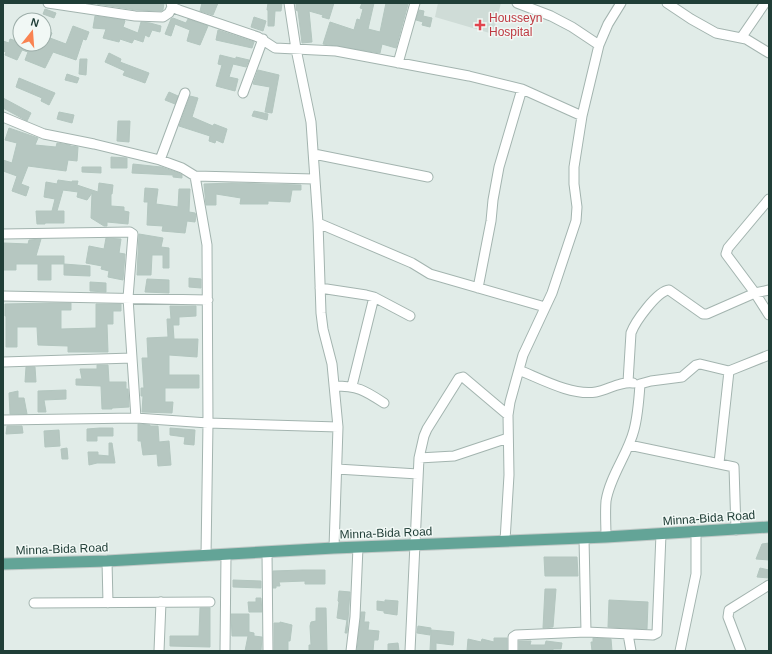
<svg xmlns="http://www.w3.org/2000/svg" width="772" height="654" font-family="Arial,sans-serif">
  <rect width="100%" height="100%" fill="#e1ece8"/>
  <path fill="#cfdcd7" d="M438,3H501L493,34L435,17Z"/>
  <path fill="#b6c7c1" stroke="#b3c6bf" d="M98,3L154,4L164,3L163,10L161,11L136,10L97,4Z
    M202,3H218L213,15L200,11Z
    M268,3H282L281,11H275L274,26H268V10H267Z
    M296,3H334L329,19L322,17L323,15L309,11L312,42L302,43L298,11L296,10Z
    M362,3H374L368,29L380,32L386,3L408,4L396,48L382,44L380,53L323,44L330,22L354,30L357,19L360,20L363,9L360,8Z
    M45,9L56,13L54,18L43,14Z
    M419,10L424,11L423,16L432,18L430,27L422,25L423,22L416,20Z
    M95,16L124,20L125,21L123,27L138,33L141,22L150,23L161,26L160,32L152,30L149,37L145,35L143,42L134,39L132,43L120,39L119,42L103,38L106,29L93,28Z
    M254,17L266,21L263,31L251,27Z
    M173,18L186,23L188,19L208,26L200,45L187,41L190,30L175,24L171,36L165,34L171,19Z
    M73,26L89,32L86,40L83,39L76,60L53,52L45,68L25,60L28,52L22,50L17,60L5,55L6,52L3,51V41L9,43L10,39L20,42V44H44V28L52,33L50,38L66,44Z
    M218,30L254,42L252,48L216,40Z
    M109,53L121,59L120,62L149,73L145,83L123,75L125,71L105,62Z
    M220,55L236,59V57L249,60L246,67L233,64L229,77L238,79L235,91L216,86L222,65L218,64Z
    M80,59H87L86,75L79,74Z
    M258,70L279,75L272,113L265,112L270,87L253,84Z
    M67,74L79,78L77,83L65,80Z
    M19,78L55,93L49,105L41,101L42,98L16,87Z
    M169,92L178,96L175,104L165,100Z
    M190,96L198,98L192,117L213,126L214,124L227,129L223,143L216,140L215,143L209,141L210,136L179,126Z
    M3,98L31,113L27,121L3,108Z
    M254,111L268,114L267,120L252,116Z
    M59,112L74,115L72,123L57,119Z
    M118,121H130L129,142L117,141Z
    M9,128L38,138L35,145L56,147L57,143L70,145V146L78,147L77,161L68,160L66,171L28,166L21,184L29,187L26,196L12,191L17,176L3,171V160L12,163L17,143L5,140Z
    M111,157L127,158V168H111Z
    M133,164L161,167L179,173L182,175V178L173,177V175L132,173Z
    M82,167H101V173L82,172Z
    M58,180L72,182V181H78L77,185L98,192L99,183L113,185L112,194H111V206L124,207V211L129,212L128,224L107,222V226H104L91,218L92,193L87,200L77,197L78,192L63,190L57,211H64V223H45V224H37L36,211H52L55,199L44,197L46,182L57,184Z
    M232,183L301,185V190H292L290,202L268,201V204H240L241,198L216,194V205H206L204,184Z
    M145,188L158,189L156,204L178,207L179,189H190L189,212L195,213L196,216L195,222L187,221L185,233L162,231L163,226L147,225L148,202H144Z
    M139,234L163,238L161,247L169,248V268H163V255H152L151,275H137Z
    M106,238L121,239L119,253L125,254L123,280L108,277L109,271L101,269L102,266L86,263L89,246L104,249Z
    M41,239L36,256H64V264H51V280H38V264H16V270H3L4,243L28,244L29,240Z
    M64,264L90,266V276L64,275Z
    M189,278L201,279V288L189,287Z
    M147,279L169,280V293L145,292Z
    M90,282L106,283V292L90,291Z
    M50,303H71V310H61V329L96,328V304H121V311H113V324H107L108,352H68V346L38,345L37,327H17V347H6V316H5V304Z
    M170,306H196V316L179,317V325H173L174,339H198L197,357L169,355V375H199V388H165V402H173L172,413L142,412L143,396H141V388H144L142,358H148L147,338L168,337L167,319H171Z
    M97,365H108L109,382H126V389H128L129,407L112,408V409H102L101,386L76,385V379H82L80,369H97Z
    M26,367H35L36,382H25Z
    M66,390V399L44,400L46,412H38V391Z
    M18,391V398H24L27,414H10L9,393Z
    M138,424L150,425V426H158L159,442L169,441L171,465L158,466L157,454L143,455L141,441H138Z
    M7,426H22L23,433L6,434Z
    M100,428H113V436H97V441H87V429Z
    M170,428L195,430L194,445L184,444L185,437L170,435Z
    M59,430L60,446L45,447L44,431Z
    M109,443H112L115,463H97L89,465L88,452H98V455L109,456Z
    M67,448L68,459H62L61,449Z
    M769,543V560L756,559L762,544Z
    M544,557H577L578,576H545Z
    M760,568L769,570V578L757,577Z
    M303,570H325V584H305V581L279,582L280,586H276V588H273V571Z
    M233,580L261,581V588L233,587Z
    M545,589H556L553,627L543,628Z
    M339,591L350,592L347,633H345L347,620L337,618L339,602L338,601Z
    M256,598H261L262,612H249L248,602H256Z
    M385,600L398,601L397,615L384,613V611L377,610V601L385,602Z
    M609,600L648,602L647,629L608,627Z
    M200,608H210V647L170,646V636H199Z
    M316,608H326L327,651H309V645H311L310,626L311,622L316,621Z
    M361,612H365L364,622H369L368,630L379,631L378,640H374L373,651H357Z
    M231,614H249V632L254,633V636L262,637L261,651H245L248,636H232Z
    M280,622L292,625L290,641H288V651H274V623H280Z
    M418,626L431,628L430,635L417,633Z
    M431,630L454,632L453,645L436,643V651H430Z
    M494,638H507V651H467L468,639L481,642L482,639L494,642Z
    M593,638L611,639L612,651H592L591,642H593Z
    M519,641H531L530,645H545L546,641L562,643L561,649H553V651H519Z
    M398,643L399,651H388V644Z"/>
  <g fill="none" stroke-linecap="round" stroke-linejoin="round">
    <defs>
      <path id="minor" d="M48,3L135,16L163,17L169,13L172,7
        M171,3L172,7L179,10L258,37L275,48L336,51L469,76L522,89L582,116
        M289,3L296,49L311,122L318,223L321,313L323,329L332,364L338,427L334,548
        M517,3L551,16L572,27L599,45
        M667,3L691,19L716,33L746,39L769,53
        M741,38L765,3
        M398,63L415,3
        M243,93L263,39
        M3,117L44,134L94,144L160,160L182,168L195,176L314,179
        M314,154L428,177
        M160,160L185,93
        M195,176L207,245L208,423L206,556
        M769,199L728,248L726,254L755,293L769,315
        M318,223L412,263L430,274L545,307
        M3,234L130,232L133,234L128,298L136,418
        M320,288L366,295L374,297L410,316
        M478,288L491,221L493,200L499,167L522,89
        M3,296L208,300
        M3,362L132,358
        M519,370C541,379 572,396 596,392C608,390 620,381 633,383
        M628,382L631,333C635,322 657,291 669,290L703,314H707L755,293L769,290
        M334,386C358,386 364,390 384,403
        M352,386L374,297
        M3,420L136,418L208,423L338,427
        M629,445L734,467L736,530
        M419,458L454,456L508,438
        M719,463L729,371
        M337,469L418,474
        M606,537C606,525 605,513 606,501C610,476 628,454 634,430C638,415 639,399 640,384L651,381L682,377L696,365L700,364L729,371L769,355
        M584,538L586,632
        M505,541L509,475L508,415L510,402L523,355L552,293L576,221L577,207L574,184V167L582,116L599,45L608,24L621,3
        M267,552L268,651
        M107,561L108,603
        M34,603L210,602
        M628,634L631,651
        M159,651L161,602
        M225,651L226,555
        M351,651L355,617L358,547
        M410,651L419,458L424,436L427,429L459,378L463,377L508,415
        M513,651V637L516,635L586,632L653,635L657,633L661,534
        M680,651L696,574V532
        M741,651L728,617L729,610L769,585"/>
      <path id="major" d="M3,564L107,561L334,548L606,537L769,527"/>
    </defs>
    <use href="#minor" stroke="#a3b4af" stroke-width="11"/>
    <use href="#major" stroke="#c1c9c7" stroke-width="13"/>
    <use href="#minor" stroke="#fff" stroke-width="9"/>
    <use href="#major" stroke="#63a497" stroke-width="11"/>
  </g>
  <path fill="#e0444e" stroke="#f1f8f5" stroke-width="1.5" d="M478 19h4v4h4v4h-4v4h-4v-4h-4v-4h4z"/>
  <g text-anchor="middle" stroke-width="3" stroke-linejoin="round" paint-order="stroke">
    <g font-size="12" fill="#be3a42" stroke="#f1f8f5" text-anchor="start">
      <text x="489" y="22">Housseyn<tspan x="489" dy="14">Hospital</tspan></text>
    </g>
    <g font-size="12" fill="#203e37" stroke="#f1f8f5">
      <text transform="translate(709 518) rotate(-4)" y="4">Minna-Bida Road</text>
      <text transform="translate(386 533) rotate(-2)" y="4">Minna-Bida Road</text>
      <text transform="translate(62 549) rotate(-2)" y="4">Minna-Bida Road</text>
    </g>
  </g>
  <rect width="772" height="654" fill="none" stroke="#203e37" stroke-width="8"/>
  <g transform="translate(32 32) rotate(17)"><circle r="19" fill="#f1f8f5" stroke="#9daea9"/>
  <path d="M0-3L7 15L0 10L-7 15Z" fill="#f98351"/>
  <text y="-6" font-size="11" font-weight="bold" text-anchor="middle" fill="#203e37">N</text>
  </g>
</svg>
